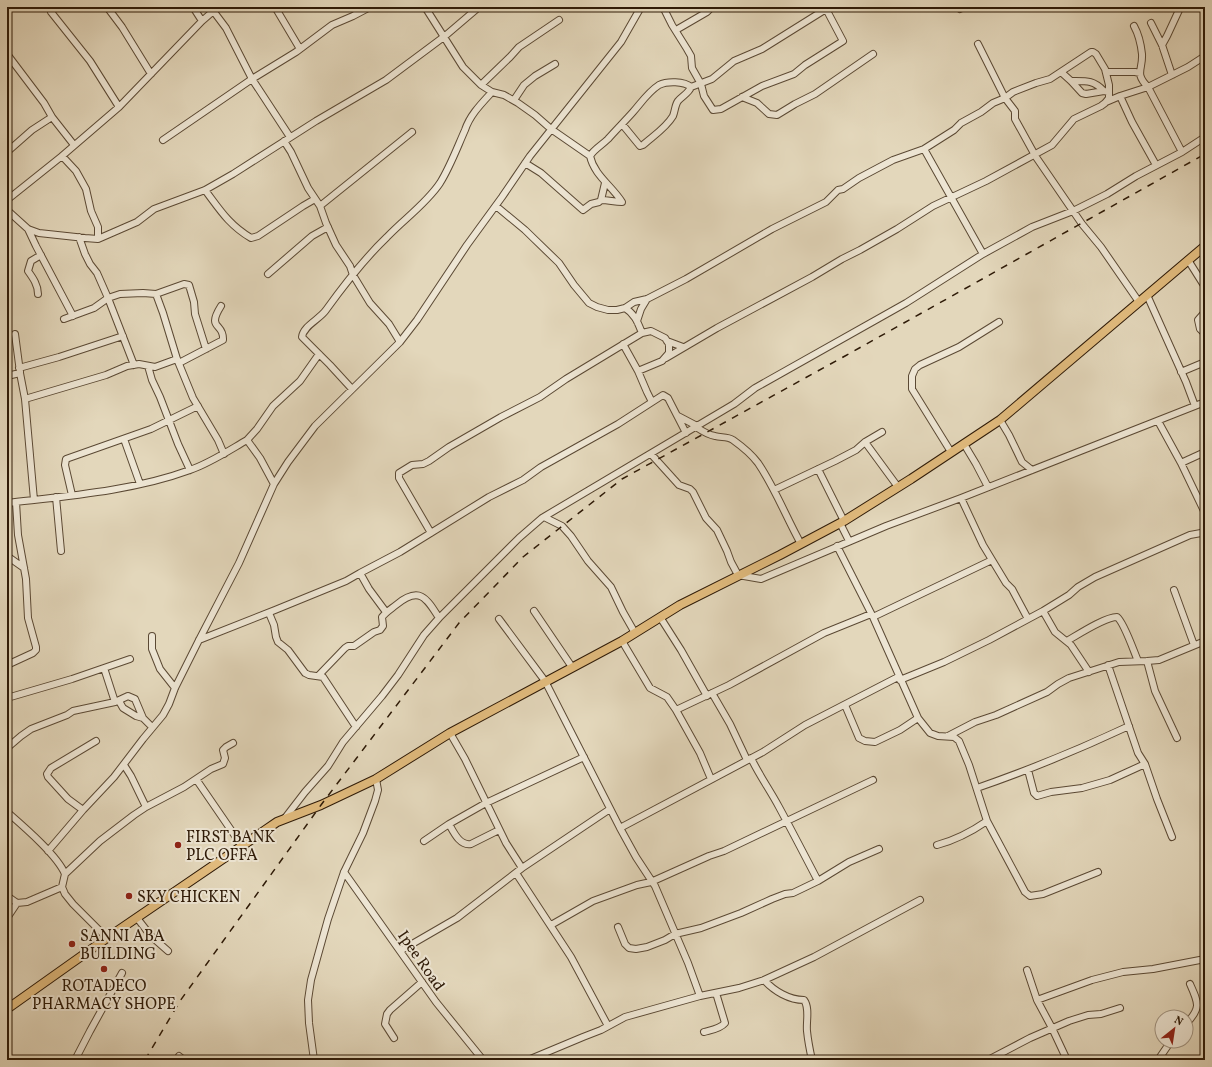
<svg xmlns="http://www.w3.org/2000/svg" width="1212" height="1067" font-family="Vollkorn,serif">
  <rect width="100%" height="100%" fill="#e3d7bb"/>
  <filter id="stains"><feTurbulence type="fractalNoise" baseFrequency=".005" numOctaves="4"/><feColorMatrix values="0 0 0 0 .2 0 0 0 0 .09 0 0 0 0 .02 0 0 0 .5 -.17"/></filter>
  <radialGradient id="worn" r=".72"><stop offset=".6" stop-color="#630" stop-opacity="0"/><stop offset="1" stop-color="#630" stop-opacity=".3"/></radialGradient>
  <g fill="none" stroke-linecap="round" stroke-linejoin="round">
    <defs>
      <path id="minor" d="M57,7L51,12L90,61L119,107
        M107,7L122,27L151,74
        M193,7L202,21
        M275,7L300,49
        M425,7L463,67L481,85L492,92L504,95L518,103L535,115L551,129L590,156
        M663,7L672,25L687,49L691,56L692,68L701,84L704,96L713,110L721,109L762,86L794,74L805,65L843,41L825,7
        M959,7L960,9L964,7
        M214,12L226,28L252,79L290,137
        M1151,23L1162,45L1172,75
        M1134,26C1139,35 1141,45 1142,54C1143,70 1134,73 1148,87L1182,152
        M676,30L707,12L712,7
        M978,44L1005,98L1015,111V119L1036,157L1082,224L1101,247L1139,302
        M1162,45L1167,36L1180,8
        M7,54L44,103L52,117L74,145
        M1061,72L1071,81L1082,93L1086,94L1104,91L1109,92
        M1106,72H1135L1140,73
        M1071,81C1087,81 1093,80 1104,91
        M481,85L510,57L519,47L559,20
        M1120,96L1132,122L1156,165
        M742,97L757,103L769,114L777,115L795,104L815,94L873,54
        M514,100L524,85L535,76L555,64
        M1106,102L1120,96L1148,87L1188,67L1205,56
        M622,124L640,146L643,145C653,136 666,128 673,116C675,111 675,105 678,101C682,96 689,93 691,87
        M163,140L252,79L296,52L332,25L353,16L370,7
        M284,141L291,152L308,188L320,206L326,223L336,245L350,266L353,275L370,303L389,324L400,342
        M924,149L983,254
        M7,152L32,130L52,117
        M62,156L76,171L86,189L91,211L98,227V239
        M525,163L541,173L583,210L591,204L599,202L601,200L605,183
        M205,190C220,210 229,225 251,238L258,236L303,206L315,199
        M7,200L62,156L119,107L202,21L218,7
        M601,200C609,200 614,202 622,202C612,186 594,175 590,156C594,149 602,145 608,139C616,130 625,121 633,112C641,103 648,92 659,85C667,81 684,81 691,87L712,79L734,61L762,49L826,9L830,7
        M320,206L412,132
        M496,206L525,230L559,263L574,285L589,303L597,307L608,310H617L625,308L634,302L647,299L686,279L772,229L826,202L838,190L843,189L859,178L893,160L924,149L954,130L961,123L981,112L993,103L1005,98L1013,92L1036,83L1050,79L1091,52H1093L1096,54L1105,69L1109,85V98L1105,103L1101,106L1074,119L1052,145L986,181L933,206L897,229L860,250L842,259L812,277L717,328L666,358
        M7,210L28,229L39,233L85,238L98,239L137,222L154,209L205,190L233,174L316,121L386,80L445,36L479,7
        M28,229L36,246L73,316
        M79,237L85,254L90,264L97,273L108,298L134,365
        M1188,260L1205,287
        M268,274L312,236L328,227
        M38,294C38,285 33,278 28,271L31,261L41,255
        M156,294L184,284L189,285L194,302L195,314L206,349
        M1147,295L1186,382L1195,406
        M625,308C635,314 638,323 642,333
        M1205,312L1198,320L1200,329L1205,334
        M64,319L94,308L108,298L120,294L143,293L156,294L163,313L177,359L193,398L218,440L224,454
        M637,321L641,309L647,299
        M15,334L20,372
        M667,341L683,347
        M623,344L638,371L647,392L652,402
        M179,363L223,340C224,322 206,330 221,306
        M148,366L152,380L160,397L178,444L190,470
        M19,368L59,357L123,336
        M1181,372L1205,362
        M7,376L20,373L25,399L34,500
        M352,389L330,365L302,337C303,326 320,319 326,310C344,285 364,259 387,237C404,219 426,204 440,183C450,167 457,148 465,130C470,115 481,104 492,92
        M25,399L106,375L127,366L139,364L155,367L177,359
        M678,416L697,426
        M1000,420L1009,435L1022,462L1032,470
        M1158,421L1181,463L1205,513
        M696,427C702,431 708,435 715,436C721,438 727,436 733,440C740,445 752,455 758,463C775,488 786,517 801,544
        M124,439L140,484
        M247,440L257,429L273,406L300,381L319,354
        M865,442L898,487
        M964,444L976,464L988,487
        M951,452L912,389V376L915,369L920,365L959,347L999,322
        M651,454L679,485L690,489L693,492L706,518L717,530L727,551L731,562L738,575L761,579L886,526L961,498L1205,402
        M1181,463L1205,452
        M818,469L844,521
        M774,490L835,461L856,450L865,442L882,432
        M72,495L65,465L66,459L151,429L198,406
        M56,497L61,551
        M961,498L983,545L1006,583L1012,589L1028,619
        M7,503C67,496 133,491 190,470C210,463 228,451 247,440L260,458L274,484
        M544,517L562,526L571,536L588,561L611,587L623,612L635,633
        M840,523L849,541
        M431,533L399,478V473L412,465L423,464L429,461L449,447L501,417L540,397L566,379L642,333L651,331L665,338L669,344V353L662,361L638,371
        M837,546L873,617L918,718L930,733L938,736L954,737L959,741L969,765L987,821L1025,892L1030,896L1043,894L1098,872
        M7,556L24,568
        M360,573L369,589L386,612
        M1174,590L1194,645
        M534,611L572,667
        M1043,611L1055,632L1071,645L1089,672
        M269,613L274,625L276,637L278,642L288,650L305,673L309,675L323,677L356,727
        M660,617L681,650L707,696
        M873,617L992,560
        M499,619L545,681L620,828L636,857L655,886L688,963L700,996
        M152,636V649L160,669L175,688
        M199,640L275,610L346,581L360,573L400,552L489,497L523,480L541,467L618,424L663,395L668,398L686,433
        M622,641L650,688L667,697L676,710L700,753L711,779
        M1067,641C1079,634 1105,617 1117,617C1124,622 1134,652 1138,661
        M1147,661L1155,691L1177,738
        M7,665L33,653L36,650V647L28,618L26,579L18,535L16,502
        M1108,665L1138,753L1145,764L1157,799L1172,837
        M104,668L115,702
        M318,676L345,648L348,646H354L374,632L380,630L383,626L382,617C386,612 391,609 396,605C419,586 426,597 439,618
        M900,680L944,662L989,640L1043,611L1069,595L1078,587L1095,577L1190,535L1201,533L1205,530
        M712,693L730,724L747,760
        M7,698L72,679L130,659
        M119,701L123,708L136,716L143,718L152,727
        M845,705L859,738L865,741L875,742L900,730L918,718
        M676,710L729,685L824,633L871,614
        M450,733L465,759L506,843L522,868
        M948,736L975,722L996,715L1047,692L1058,684L1069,678L1119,662L1147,661L1159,660L1205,641
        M7,748L21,736L31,729L67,715L73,711L115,702L128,696L135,699L143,718
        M751,758C759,775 770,790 779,807C792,831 805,856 818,881
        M124,765L131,776L146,807
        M1028,770L1034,793L1037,796L1051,792L1082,788L1110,780L1145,764
        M196,779L242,846
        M977,788C1029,770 1080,749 1129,726
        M83,810L68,799L48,777L47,774L51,768L96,741
        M7,812C23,826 57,855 65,874
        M285,818L305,792L328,766L343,742L382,696L398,675L424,635L439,618L519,538L542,518L734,404L755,388L906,303L983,254L1032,227L1073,211L1107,194L1136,176L1182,152L1205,137
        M449,824C454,833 460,846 471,844L499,830
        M620,828L763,752L805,725L898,677
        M424,841L449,824L486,803L584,757
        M937,845C956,840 971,832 987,821
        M48,851L83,810L114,777L143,739L163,715L169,704L175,688L199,640L239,563L274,484L288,462L315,426L400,342L417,320L467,245L502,197L530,156L621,42L641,7
        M344,872L436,1002L483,1060
        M516,873L571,957L608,1026
        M7,896L17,903L27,902L62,887
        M7,918L17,903
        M137,918L151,936L168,951
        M551,925L593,901L637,885L651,882L709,856L724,851L873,780
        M618,927L625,944L629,948L636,949L647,947L665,940L675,934L701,928L741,913L772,899L785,894L793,893L818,881L849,862L879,849
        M107,938L73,904L65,894L62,887L65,874L100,841L134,815L146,807L184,787L211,769L223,764L225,758L223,750L226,747L233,743
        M400,951L457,918L522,868L610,809
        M1027,970L1037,1000L1052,1028L1067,1060
        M764,980C774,991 789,1000 804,1000C810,1008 806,1022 807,1031C808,1041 810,1051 812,1060
        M1037,1000L1092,980L1123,972L1153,969L1205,959
        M1186,1024C1201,1008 1199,1004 1190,984
        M704,1032C711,1030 720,1029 725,1023L716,993
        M394,1038L385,1024L387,1014L390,1010L422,982
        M179,1056L184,1060
        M75,1060L90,1031L122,973
        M314,1060L309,1023L308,1000L311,980L328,919L344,872L363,833L375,801L378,790L376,779
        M528,1060L583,1037L601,1030L625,1017L700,996L739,988L764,980L814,957L920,900
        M988,1060L1030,1038L1069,1021L1088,1015L1101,1014L1120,1008
        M1158,1060L1171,1041"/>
      <path id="major" d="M7,1009L107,938L277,822L321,805L376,779L450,733L622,641L680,605L780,555L844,521L911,479L1000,420L1205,246"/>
    </defs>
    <use href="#minor" stroke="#5b4934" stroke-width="8"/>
    <use href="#major" stroke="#2e1a07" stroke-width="10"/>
    <use href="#minor" stroke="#ede5d3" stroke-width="6"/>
    <use href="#major" stroke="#e2bc7e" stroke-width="8"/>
    <path stroke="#2e1a07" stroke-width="1.5" stroke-dasharray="7 7" stroke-linecap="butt" d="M145,1060L180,1001L321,805L459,623L523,557L622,479L845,356L1205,154"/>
  </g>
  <g fill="#8f2418" stroke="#ede5d3" stroke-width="1.5">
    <circle cx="178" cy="845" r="4"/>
    <circle cx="129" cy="896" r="4"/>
    <circle cx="72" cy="944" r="4"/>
    <circle cx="104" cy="969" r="4"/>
  </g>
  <g text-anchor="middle" stroke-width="4" stroke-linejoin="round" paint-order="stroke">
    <g font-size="16" fill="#2e1a07" stroke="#ede5d3" text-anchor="start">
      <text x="186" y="842">FIRST BANK<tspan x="186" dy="18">PLC OFFA</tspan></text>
      <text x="137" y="902">SKY CHICKEN</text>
      <text x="80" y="941">SANNI ABA<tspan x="80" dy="18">BUILDING</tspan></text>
      <text x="104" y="991" text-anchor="middle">ROTADECO<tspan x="104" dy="18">PHARMACY SHOPE</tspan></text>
    </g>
    <g font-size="16" fill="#2e1a07" stroke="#ede5d3">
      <text transform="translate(422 960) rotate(55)" y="6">Ipee Road</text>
    </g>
  </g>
  <rect width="1212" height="1067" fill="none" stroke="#e3d7bb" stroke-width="24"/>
  <rect x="8" y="8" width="1196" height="1051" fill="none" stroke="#2e1a07" stroke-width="2"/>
  <rect x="12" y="12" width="1188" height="1043" fill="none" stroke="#2e1a07"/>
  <g transform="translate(1174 1029) rotate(30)"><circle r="19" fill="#ede5d3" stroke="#a19481"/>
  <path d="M0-3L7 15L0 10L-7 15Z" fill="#8f2418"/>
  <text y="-6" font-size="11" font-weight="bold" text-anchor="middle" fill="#2e1a07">N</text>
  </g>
  <rect width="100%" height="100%" filter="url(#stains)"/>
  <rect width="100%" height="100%" fill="url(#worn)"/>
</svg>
